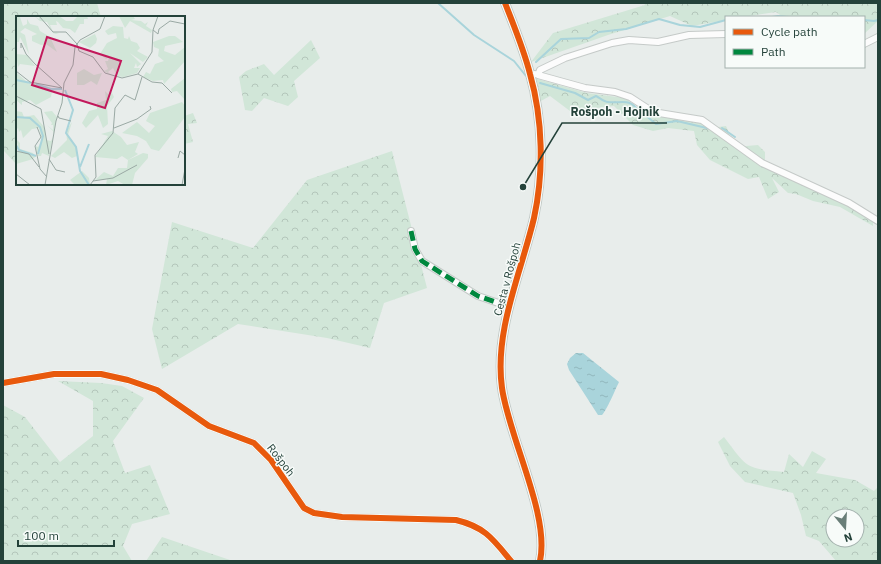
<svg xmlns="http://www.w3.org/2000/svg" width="881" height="564" font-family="'IBM Plex Sans',sans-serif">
  <defs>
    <pattern id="forest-crowns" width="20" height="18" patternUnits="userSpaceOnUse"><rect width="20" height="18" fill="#d1e6d8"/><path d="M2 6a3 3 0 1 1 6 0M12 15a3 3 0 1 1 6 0" fill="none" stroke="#b3c6ba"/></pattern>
    <pattern id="water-ripples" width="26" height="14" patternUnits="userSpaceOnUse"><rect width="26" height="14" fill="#a9d4db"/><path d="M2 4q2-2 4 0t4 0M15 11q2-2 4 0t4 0" fill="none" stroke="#91b7bd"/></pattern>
  </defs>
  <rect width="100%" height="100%" fill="#e8edeb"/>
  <path fill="url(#forest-crowns)" fill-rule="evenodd" d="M3,3H97L101,17H17V165L4,151L3,153Z
    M644,3H878V21L864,34V17H783L776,12L743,17H726V20L692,26L670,16L608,35L531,62L553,33L645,5Z
    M311,40L320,58L294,81L298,97L288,106L264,98L252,111L245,110L239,77L246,71L264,64L274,75Z
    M534,78L587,93L625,98L649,116L677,118L704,123L710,128L726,126L735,147L758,145L765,152V166L837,199L873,220V226L840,207L813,201L796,194L788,193L772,178L779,192L768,199L759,177L748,179L710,160L697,145L694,131L668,128L653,131L633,125L614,106L570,111L550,96L539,102Z
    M193,113L197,123L188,124L193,142L184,144V116Z
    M392,151L427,288L384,303L370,348L327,338L238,324L162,369L152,329L172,222L253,248L307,180Z
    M58,381L101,383L122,386L144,398L113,441L125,473L150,465L170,514L132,524L123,546L132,561H3V405L25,417L60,462L93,436V401Z
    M724,437C747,467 745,469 784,472L789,454L803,467L812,451L826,459L816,473L855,480L874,491L878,487V561H836L819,541L806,536L801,515L793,493L745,482L730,466L718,442ZM833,516H857V540H833Z
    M162,537L233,561H146Z"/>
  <path fill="url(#water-ripples)" d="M576,353H583L619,382C615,390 607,410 602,415H598L569,370L567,364L570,358Z"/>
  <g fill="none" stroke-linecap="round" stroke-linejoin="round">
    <path stroke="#a9d4db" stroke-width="2" d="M438,3L474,35L514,61L526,76
      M772,17L778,16L789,17
      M864,20L874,21L878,20
      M536,62L561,39L589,38L599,32L626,29L659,19L680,25L700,27L726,20
      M540,83L575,93L588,100L596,96C600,98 604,102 608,102C620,104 630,97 638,111L644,114L656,124L677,121L711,129
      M722,128L735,137"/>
    <defs>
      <path id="street" d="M864,44L878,37
        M535,74L538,75L540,70L565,58L612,43L629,40L658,42L689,35L726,34
        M538,75L585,88L615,92L630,97L653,112L702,120L762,163L849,203L878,221
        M411,231L415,249L422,261L478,296L510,307
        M3,383L54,374H101L128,380L157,390L209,426L254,443L271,460L304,508L314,513L342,517L456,520C485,527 493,539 511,561"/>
      <path id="secondary" d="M505,3C514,26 524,50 530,74C543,120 544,172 534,218C521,273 494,331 502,388C509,438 550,515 540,561"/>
    </defs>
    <use href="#street" stroke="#c5cac8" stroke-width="8"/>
    <use href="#secondary" stroke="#c3cbc8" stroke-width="10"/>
    <use href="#street" stroke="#fcfcfc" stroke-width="6"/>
    <use href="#secondary" stroke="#fcfcfc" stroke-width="8"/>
    <path stroke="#00873e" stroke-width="5" stroke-dasharray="10 5" stroke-linecap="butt" d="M411,231L415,249L422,261L478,296L510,307"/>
    <defs>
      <path id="cycleway" d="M505,3C514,26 524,50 530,74C543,120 544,172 534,218C521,273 494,331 502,388C509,438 550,515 540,561
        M3,383L54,374H101L128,380L157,390L209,426L254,443L271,460L304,508L314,513L342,517L456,520C485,527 493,539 511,561"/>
    </defs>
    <use href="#cycleway" stroke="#f7fbf9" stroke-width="8"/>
    <use href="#cycleway" stroke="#e8590c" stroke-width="6"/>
  </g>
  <g text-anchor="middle" stroke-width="3" stroke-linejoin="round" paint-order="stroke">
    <g font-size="11" fill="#24423a" stroke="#f7fbf9">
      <text transform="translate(507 279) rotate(-75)" y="4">Cesta v Rošpoh</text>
      <text transform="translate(281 460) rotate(52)" y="4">Rošpoh</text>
    </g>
  </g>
  <g transform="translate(16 16)">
    <rect width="169" height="169" fill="#e8edeb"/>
    <path d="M0,0L4,1L7,10L11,8V3L14,8L22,10L24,15L34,21L41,36L30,28L25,29L16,25V20L21,18L9,12L4,16L9,19L13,38L4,21L3,26H0ZM18,0L23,3L24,0H43L50,5H57L62,0H71L72,3H68V8H64L59,17L54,13L47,12L42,6L40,5L41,9H34L37,16L43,17L40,18L37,17L31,6L24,5ZM103,0H117L119,3L115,4L125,5L129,8L132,6L130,10L136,14L135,17L114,5L109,12ZM97,10L107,11L108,22L112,23L113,20L115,25L121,27L124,32L121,35L132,41L127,46L114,37L125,48L121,51L120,47L118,52H124L121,57L107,61L101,60L97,52L92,56L95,59L88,55L92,53L89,45H92L93,41L90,43L84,38L91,27L101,22L100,17L92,19L89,15ZM79,18L81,23L80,27L74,32L63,26ZM153,20H159L167,26L149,30L148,35L159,39L169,31V45L148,68L147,64L137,65L127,61L130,56L134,58L139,48L148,45L142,40L143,33L138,31L137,26ZM0,38L11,39L19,50L4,48L2,51ZM68,53L78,59L86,57L81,69L75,65L68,69H61V57ZM0,56L13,68L19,66L34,73H47L36,75L35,81L20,89L14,84L6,86V89L0,84ZM169,62V84L161,75L156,76L155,73ZM89,75L93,79L95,75L98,81L91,90L92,108L87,112L82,99L70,112L66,107L73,95L81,93V87L90,84ZM166,86L169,90V101L143,135L135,133L130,125L121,120L106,117L121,106L133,117L139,110L130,105L134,97ZM0,95L6,96L8,101L18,99L29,112L30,124L35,125L37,121L33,140L26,137L25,140H22L19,130L22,131L26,124L23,112L16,113L7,122L5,114L3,116L2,112L0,114ZM36,95L41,101L37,120V115L31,109L37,114V109H35L36,107L28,96ZM56,106L52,119L60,130L61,140L56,142L48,136L39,142L35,140L51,124L50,115ZM96,115L105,121L111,129L123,126L119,136L122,138L112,144L106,140L101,143L79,141L92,120L85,118ZM0,123L4,127V133L17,137L19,141L17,143L0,148V138L3,134ZM66,155L73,162L74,169L58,168L54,164Z" fill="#d1e6d8"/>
    <path d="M127,137L132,138V142L119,157L116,169H109L102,165L90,169L91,163L79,164L88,156L97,160L102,152H111L112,144Z" fill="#d1e6d8"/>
    <path fill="none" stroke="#a9d4db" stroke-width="2" d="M0,64L15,67M20,68L35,73H46M49,74L57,94L50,117L60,131L64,155L73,169M0,101L14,102L24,111L27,120L22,138M0,129L3,134L20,140M64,151L73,128"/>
    <path fill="none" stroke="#9aa9a4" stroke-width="1" d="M23,0L37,16H50L61,28L63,35L77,41L89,57L106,62L122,58L136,66L146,67L156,77M137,14L142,0M5,32V27L10,38L19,48L46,72M0,55L14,66L46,72M122,58L136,36L137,14L142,18L143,13L154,5L169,8M0,80L25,93L33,138M42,100L43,102L55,105M21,111L25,121L19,130L24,153L31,161M98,112L121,103L135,93L134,90M0,135L13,138L23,151M162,142L164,135L169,139M33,143L40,154L49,156M0,158L14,169M77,165L97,162L121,149M29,169L40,105L46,87L48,67L57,49L59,31L64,24L84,13L89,0M74,169L80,161L79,139L97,117L99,92L109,79L119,84L126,61M166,169L169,153"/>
    <path fill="#c2185b" fill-opacity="0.15" stroke="#c2185b" stroke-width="2" d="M31,21L105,45L89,92L16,69Z"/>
    <rect width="169" height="169" fill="none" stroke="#24423a" stroke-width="2"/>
  </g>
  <path fill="none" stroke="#24423a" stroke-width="1.5" d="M523 187L562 123H667"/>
  <circle fill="#24423a" stroke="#f7fbf9" stroke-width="1.5" cx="523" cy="187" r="4"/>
  <g font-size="12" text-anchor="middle" font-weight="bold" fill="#24423a" stroke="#f7fbf9" stroke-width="3" stroke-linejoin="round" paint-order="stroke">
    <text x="615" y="116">Rošpoh - Hojnik</text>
  </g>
  <rect width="881" height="564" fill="none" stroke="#24423a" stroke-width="8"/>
  <rect x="725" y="16" width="140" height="52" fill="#f7fbf9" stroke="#a3b1ad"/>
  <rect x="733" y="29" width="20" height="6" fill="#e8590c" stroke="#a3b1ad"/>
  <text x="761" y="36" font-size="12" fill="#24423a">Cycle path</text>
  <rect x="733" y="49" width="20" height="6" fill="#00873e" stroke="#a3b1ad"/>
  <text x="761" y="56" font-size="12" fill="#24423a">Path</text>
  <g transform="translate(845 528) rotate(162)"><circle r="19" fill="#f7fbf9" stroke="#a3b1ad"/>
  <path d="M0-3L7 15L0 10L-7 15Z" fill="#697e78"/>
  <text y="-6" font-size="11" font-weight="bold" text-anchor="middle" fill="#24423a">N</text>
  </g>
  <path d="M18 540v6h96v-6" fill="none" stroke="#24423a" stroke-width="2"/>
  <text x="24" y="540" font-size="12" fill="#24423a" stroke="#f7fbf9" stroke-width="3" paint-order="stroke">100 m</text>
</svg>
